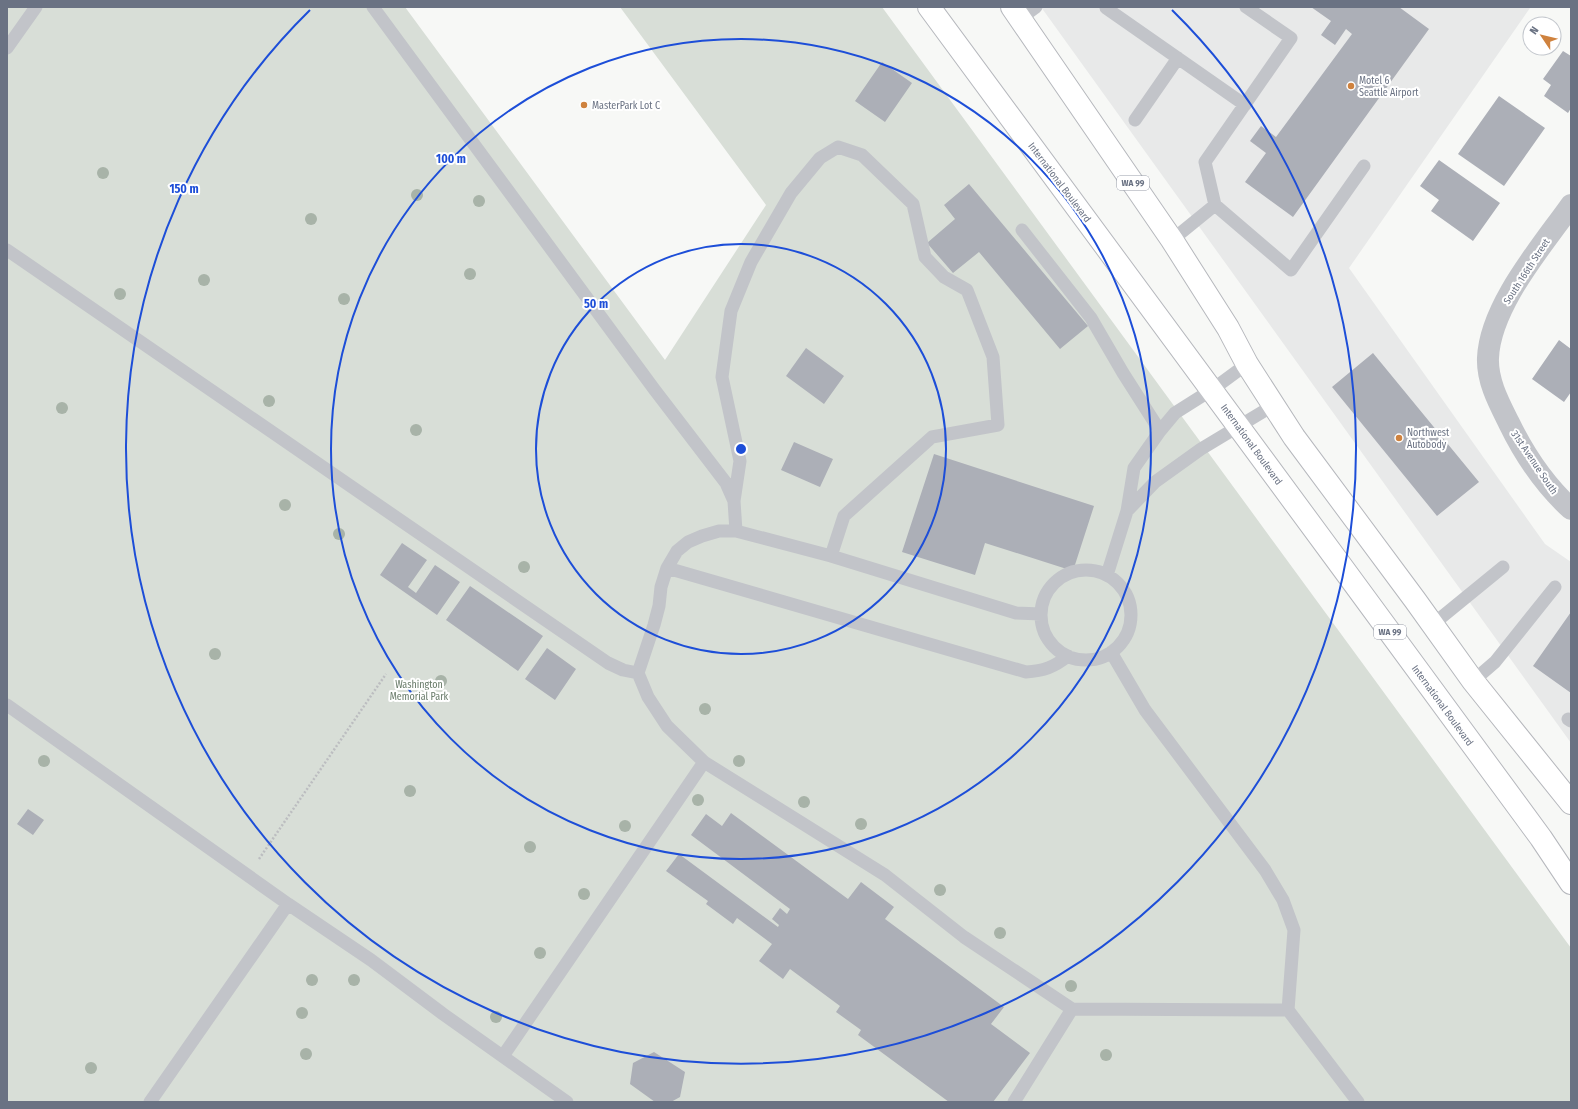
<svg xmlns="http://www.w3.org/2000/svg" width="1578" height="1109" font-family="'Fira Sans Condensed',sans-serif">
  <rect width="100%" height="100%" fill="#f7f8f6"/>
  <path fill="#e8e9e9" d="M1041,7L1530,8L1349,268L1545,544L1571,562V743Z"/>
  <path fill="#d8ded7" d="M9,7H405L665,360L766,205L620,7H882L1571,948V1102H7V10Z"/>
  <path fill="#acafb7" d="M1311,7H1399L1429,29L1293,217L1245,182L1266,153L1250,141L1261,126L1276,137L1352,34L1346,29L1335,45L1321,35L1331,21Z
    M1563,51L1571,56V108L1568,113L1544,96L1551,85L1543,79Z
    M882,62L912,83L885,122L855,101Z
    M1499,96L1545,128L1504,186L1458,154Z
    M1439,160L1500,203L1473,241L1431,211L1439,200L1420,186Z
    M969,184L1088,326L1060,349L979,252L953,273L927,243L955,219L944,205Z
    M1559,340L1571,349V392L1564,402L1532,379Z
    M806,348L844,376L824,404L786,376Z
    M1373,353L1479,482L1437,516L1332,387Z
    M794,442L833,459L820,487L781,470Z
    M934,454L1094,506L1073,571L985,543L975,575L902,552Z
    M402,543L427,560L408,587L416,593L435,565L460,582L437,615L380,575Z
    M470,586L543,636L518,671L446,620Z
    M1571,612V693L1533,666Z
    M547,648L576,669L555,700L525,679Z
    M28,809L44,820L33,835L17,824Z
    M731,813L848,899L861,882L894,907L885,919L1004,1007L991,1024L1030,1053L993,1102H949L858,1035L861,1030L836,1012L840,1006L790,969L783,979L759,961L772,944L737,918L733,924L706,904L708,901L666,871L679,854L778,927L779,925L772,919L780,908L787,914L790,909L691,835L706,814L722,826Z
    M654,1052L685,1072L680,1097L671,1102H655L630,1084L633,1063Z"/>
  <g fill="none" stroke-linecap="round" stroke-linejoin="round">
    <defs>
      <path id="primary" d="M929,7C1135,283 1337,561 1541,838L1571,883
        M1012,7L1172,240L1228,328L1247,364L1294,437L1415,600L1473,681L1571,803"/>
    </defs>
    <use href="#primary" stroke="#b6b8bd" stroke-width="24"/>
    <path stroke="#bcbdc0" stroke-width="2.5" stroke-dasharray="2 2" stroke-linecap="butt" d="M259,859L386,674"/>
    <path stroke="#c2c4c9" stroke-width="13" d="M373,7L654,389L726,483L734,501L736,531
      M1106,7V8L1245,105
      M1021,18L1036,7
      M7,48L36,7
      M1135,120L1178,58
      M1215,205L1205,162L1291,38L1246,7
      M1022,230L1091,318L1123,373L1160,431
      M1172,240L1215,205L1291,270L1364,166
      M7,250L608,663L623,670L638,673L648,697L667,726L704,762L503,1056
      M734,501L740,461L722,377L731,311L751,262L791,193L820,158L838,147L862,155L913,204L925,257L944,277L967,290L993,357L998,425L932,437L844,516L831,556
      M1127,511L1155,482L1201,449L1274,405
      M667,568L1026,672C1044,671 1054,667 1068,656
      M1041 615a45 45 0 1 1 90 0a45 45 0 1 1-90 0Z
      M1107,575L1127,511L1134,468L1160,431L1175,413L1213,389L1247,364
      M1432,625L1503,567
      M1111,652L1145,710L1265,870L1283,900L1294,930L1288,1010
      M638,673L654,625L659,606L661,587L667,568L677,551L688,542L702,536L719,531H736L831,556L1016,613L1041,614
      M1473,681L1495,662L1555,587
      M7,705L288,904
      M1568,719L1571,721
      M704,762L885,875L964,937L1072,1009L1014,1102
      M1072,1009L1288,1010L1358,1102
      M150,1102L288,904L371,960L443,1014L567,1102"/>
    <path stroke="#c2c4c9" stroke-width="22" d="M1571,205C1542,246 1490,306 1488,358C1487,381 1499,403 1509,423C1524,454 1546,486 1571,509"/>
    <use href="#primary" stroke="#fff" stroke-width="22"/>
  </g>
  <g fill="#a8b3a8">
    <circle cx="103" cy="173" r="6"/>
    <circle cx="417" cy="195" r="6"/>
    <circle cx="479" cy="201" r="6"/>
    <circle cx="311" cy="219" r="6"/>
    <circle cx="470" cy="274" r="6"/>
    <circle cx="204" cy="280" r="6"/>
    <circle cx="120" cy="294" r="6"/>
    <circle cx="344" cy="299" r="6"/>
    <circle cx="269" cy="401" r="6"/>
    <circle cx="62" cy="408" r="6"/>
    <circle cx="416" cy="430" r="6"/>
    <circle cx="285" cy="505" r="6"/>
    <circle cx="339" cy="534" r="6"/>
    <circle cx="524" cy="567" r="6"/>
    <circle cx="215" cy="654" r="6"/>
    <circle cx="441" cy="681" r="6"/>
    <circle cx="705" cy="709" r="6"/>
    <circle cx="44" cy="761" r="6"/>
    <circle cx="739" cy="761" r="6"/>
    <circle cx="410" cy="791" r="6"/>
    <circle cx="698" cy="800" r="6"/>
    <circle cx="804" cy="802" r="6"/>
    <circle cx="861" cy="824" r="6"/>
    <circle cx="625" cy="826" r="6"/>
    <circle cx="530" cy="847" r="6"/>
    <circle cx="940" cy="890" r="6"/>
    <circle cx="584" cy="894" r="6"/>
    <circle cx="1000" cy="933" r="6"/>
    <circle cx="540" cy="953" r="6"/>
    <circle cx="312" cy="980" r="6"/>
    <circle cx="354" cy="980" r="6"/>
    <circle cx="1071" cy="986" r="6"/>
    <circle cx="302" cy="1013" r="6"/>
    <circle cx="496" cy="1017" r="6"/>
    <circle cx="306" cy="1054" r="6"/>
    <circle cx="1106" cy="1055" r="6"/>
    <circle cx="91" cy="1068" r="6"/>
  </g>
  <g fill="none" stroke="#1d4ed8" stroke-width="2">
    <circle cx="741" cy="449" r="205"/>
    <circle cx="741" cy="449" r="410"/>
    <path d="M1172 10A615 615 0 1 1 310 10"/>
  </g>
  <g fill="#cf823e" stroke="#fff" stroke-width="1.5">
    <circle cx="1351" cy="86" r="4"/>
    <circle cx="584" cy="105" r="4"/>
    <circle cx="1399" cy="438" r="4"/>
  </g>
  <g text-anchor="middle" stroke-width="4" stroke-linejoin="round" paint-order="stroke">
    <g fill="#fff" stroke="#979ca8" stroke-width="1">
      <rect x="1117" y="176" width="32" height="14" rx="3"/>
      <rect x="1374" y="625" width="32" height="14" rx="3"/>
    </g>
    <g font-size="9" font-weight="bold" fill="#6a7283">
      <text x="1133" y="186">WA 99</text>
      <text x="1390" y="635">WA 99</text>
    </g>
    <g font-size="10" fill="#6a7283" stroke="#fff" text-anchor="start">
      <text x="1359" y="84">Motel 6<tspan x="1359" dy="12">Seattle Airport</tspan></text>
      <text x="592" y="109">MasterPark Lot C</text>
      <text x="1407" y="436">Northwest<tspan x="1407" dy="12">Autobody</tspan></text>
    </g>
    <g font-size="10" fill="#6a7283" stroke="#fff">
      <text transform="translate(1060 182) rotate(53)" y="4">International Boulevard</text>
      <text transform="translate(1526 271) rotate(-57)" y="4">South 166th Street</text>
      <text transform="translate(1252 444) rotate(54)" y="4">International Boulevard</text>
      <text transform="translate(1535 462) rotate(56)" y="4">31st Avenue South</text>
      <text transform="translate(1443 705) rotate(54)" y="4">International Boulevard</text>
    </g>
    <g font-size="10" fill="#687b69" stroke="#fff">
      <text x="419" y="688">Washington<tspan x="419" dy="12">Memorial Park</tspan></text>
    </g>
  </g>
  <circle cx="741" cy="449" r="6" fill="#1d4ed8" stroke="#fff" stroke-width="2"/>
  <g font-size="12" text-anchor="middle" font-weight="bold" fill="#1d4ed8" stroke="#fff" stroke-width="4" stroke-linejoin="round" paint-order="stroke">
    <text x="451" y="163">100 m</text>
    <text x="184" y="193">150 m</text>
    <text x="596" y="308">50 m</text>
  </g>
  <rect width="1578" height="1109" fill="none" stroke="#6a7283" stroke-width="16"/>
  <g transform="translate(1542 36) rotate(305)"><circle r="19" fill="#ffffff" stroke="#c3c7cd"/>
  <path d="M0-3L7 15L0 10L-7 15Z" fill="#cf823e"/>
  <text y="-6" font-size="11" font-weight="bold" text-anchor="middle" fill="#6a7283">N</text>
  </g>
</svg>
